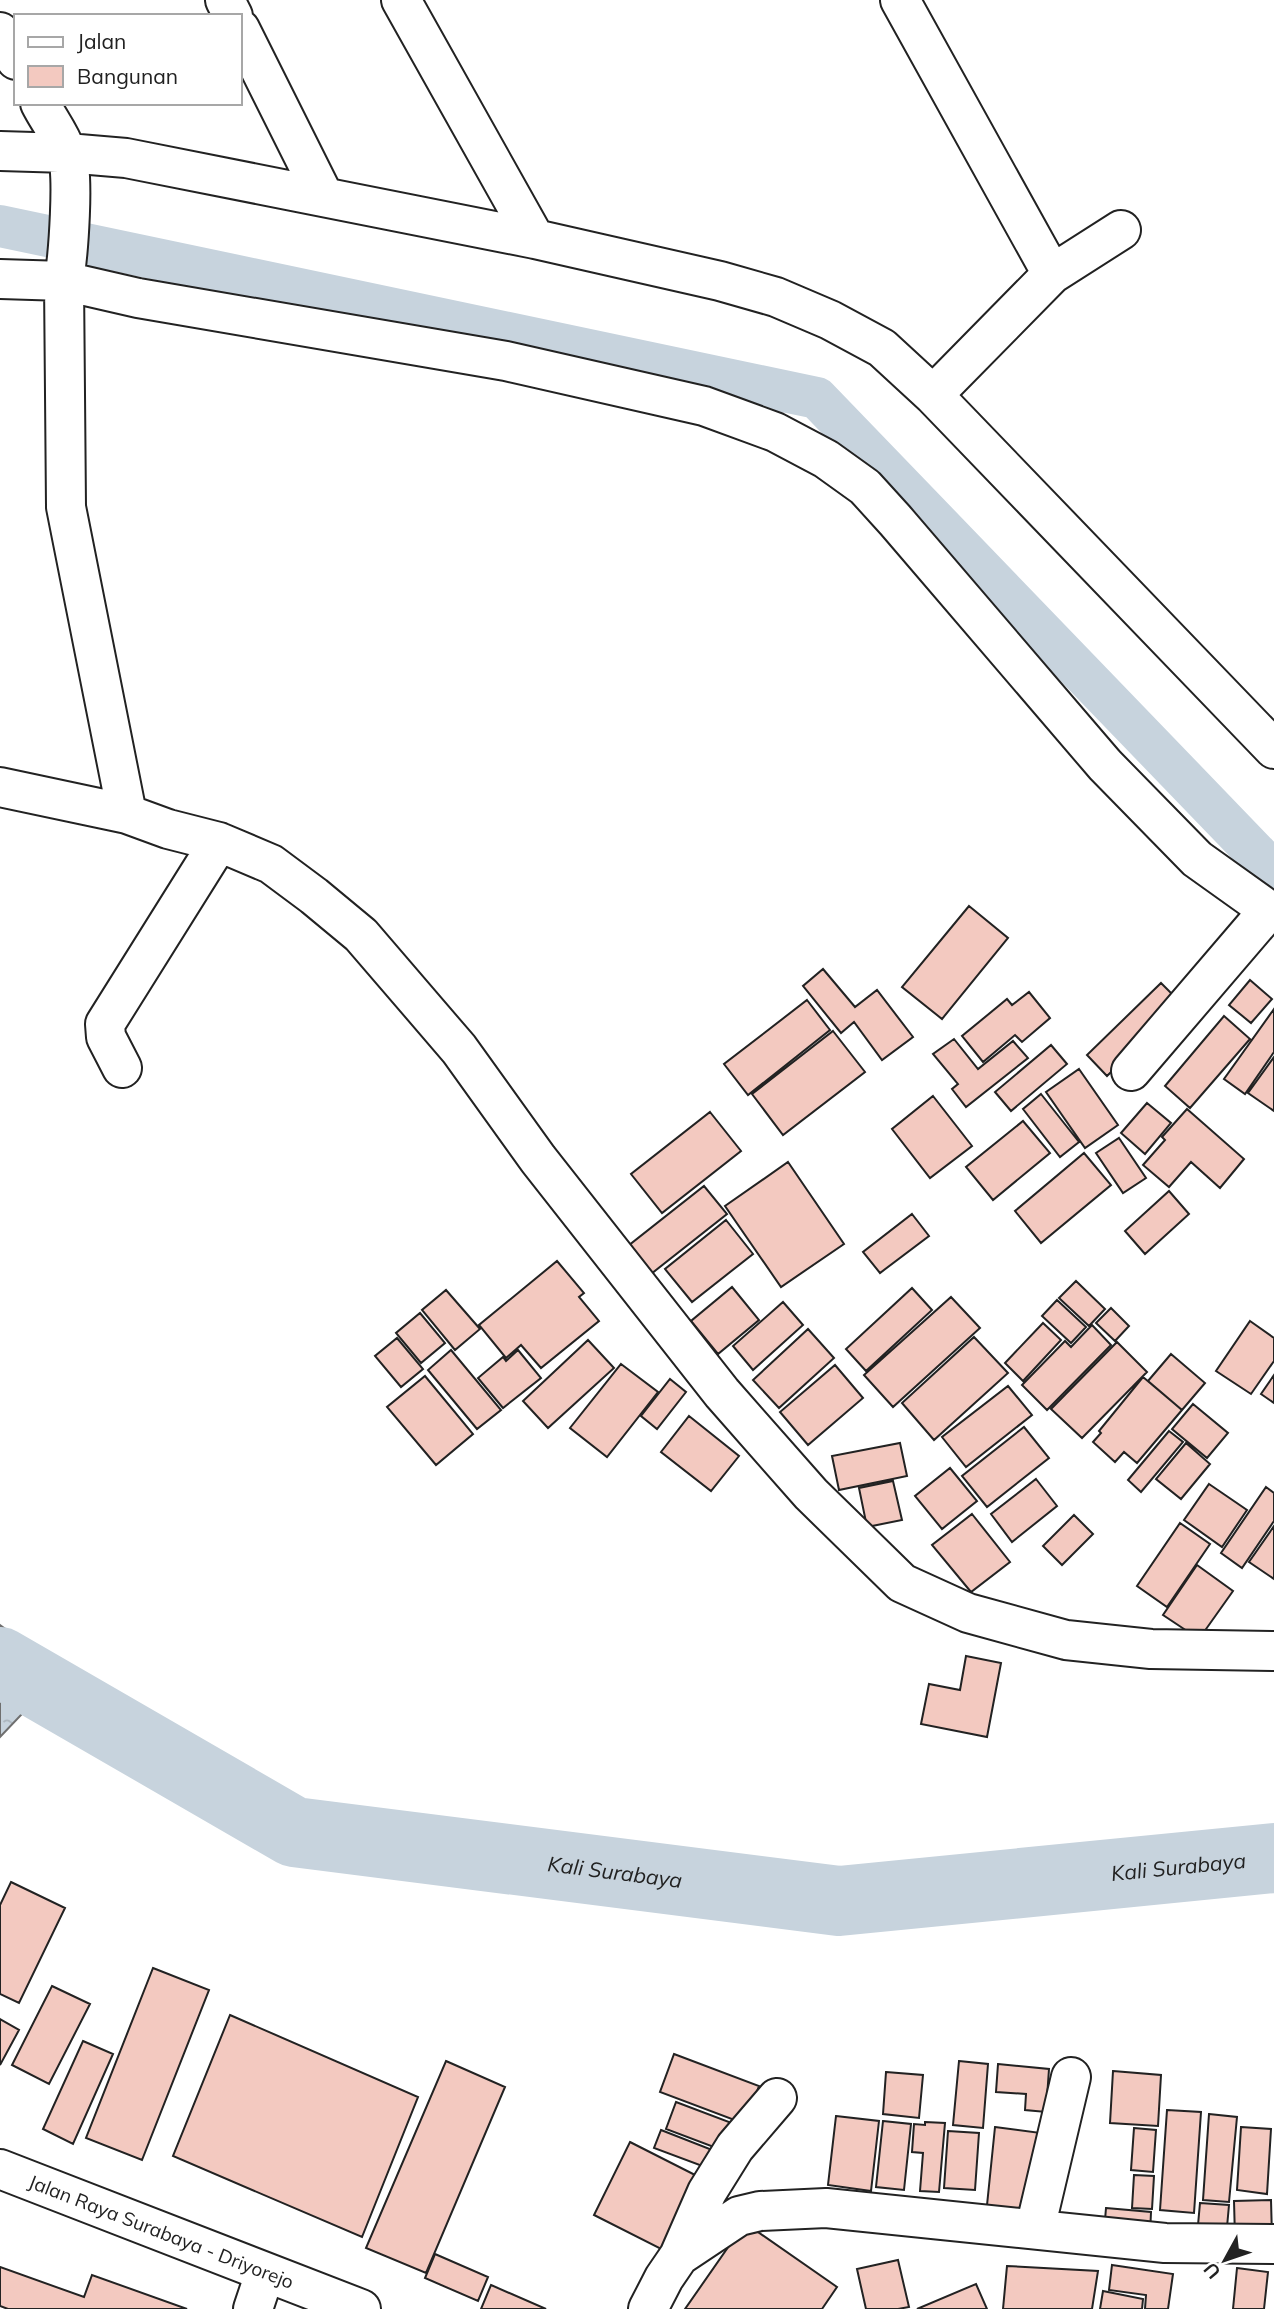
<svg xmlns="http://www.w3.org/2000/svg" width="1274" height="2309" font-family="Mulish,sans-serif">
  <defs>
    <pattern id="water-ripples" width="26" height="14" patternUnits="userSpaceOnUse" patternTransform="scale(1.75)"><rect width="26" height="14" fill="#c7d3dd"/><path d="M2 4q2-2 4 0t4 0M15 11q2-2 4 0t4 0" fill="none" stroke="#abb5bd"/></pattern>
  </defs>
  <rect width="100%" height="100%" fill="#fff"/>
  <path fill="url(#water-ripples)" stroke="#6f6f6f" stroke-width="2" d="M0,1625L63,1671L0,1737Z"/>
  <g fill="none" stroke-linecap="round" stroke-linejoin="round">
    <path stroke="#c7d3dd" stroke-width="42" d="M0,226L817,398L1274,872"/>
    <path stroke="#c7d3dd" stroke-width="70" id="s1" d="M0,1662L294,1832L839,1901L1274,1858"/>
  </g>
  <path fill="#f3c9c0" stroke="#222" stroke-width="2" d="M969,906L1008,938L942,1019L902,987Z
    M823,969L855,1007L877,990L913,1037L882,1060L854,1022L841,1033L803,986Z
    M1250,980L1272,999L1251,1023L1229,1005Z
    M1161,983L1181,1003L1107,1076L1087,1055Z
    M1029,992L1050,1018L1022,1042L1015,1035L983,1062L962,1036L1007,999L1012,1005Z
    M807,1000L830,1030L748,1095L724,1064Z
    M1274,1009V1052L1245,1094L1224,1079Z
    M1224,1016L1250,1039L1190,1108L1165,1086Z
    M833,1031L865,1072L783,1135L752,1094Z
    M954,1039L978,1069L1013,1041L1028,1058L966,1107L952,1089L958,1084L933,1054Z
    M1051,1045L1067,1064L1011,1111L995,1092Z
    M1274,1057V1111L1248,1093Z
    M1079,1069L1118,1125L1085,1148L1046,1092Z
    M1041,1094L1079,1142L1060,1157L1023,1109Z
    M933,1096L972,1146L930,1178L892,1129Z
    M1147,1103L1171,1123L1145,1154L1121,1133Z
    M1187,1109L1244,1159L1220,1188L1191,1162L1169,1187L1143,1165L1165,1140L1162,1137Z
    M710,1112L741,1151L662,1213L631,1174Z
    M1023,1121L1050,1153L993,1200L966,1167Z
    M1119,1138L1146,1178L1123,1193L1096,1153Z
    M1084,1153L1111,1185L1041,1243L1015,1211Z
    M788,1162L844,1244L781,1287L725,1206Z
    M704,1186L727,1214L651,1274L628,1246Z
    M1169,1191L1189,1214L1145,1254L1125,1231Z
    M912,1214L929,1236L880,1273L863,1252Z
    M726,1220L753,1254L692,1302L665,1269Z
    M557,1261L584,1293L579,1297L599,1321L541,1368L521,1345L506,1358L479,1325Z
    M1076,1281L1105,1309L1089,1326L1059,1298Z
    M732,1287L759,1320L718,1354L691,1321Z
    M912,1288L932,1310L866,1371L846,1349Z
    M446,1290L480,1329L455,1350L422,1310Z
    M951,1297L980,1328L893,1407L864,1375Z
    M1057,1300L1086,1327L1071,1343L1042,1316Z
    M783,1302L803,1325L753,1370L733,1346Z
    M1111,1308L1129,1326L1115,1341L1096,1323Z
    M420,1313L445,1343L421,1363L396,1333Z
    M1250,1321L1274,1338V1361L1251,1394L1216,1371Z
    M1043,1323L1061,1340L1023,1381L1005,1363Z
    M1092,1325L1111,1345L1047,1410L1022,1385L1065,1341L1071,1347Z
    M808,1329L834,1358L779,1408L753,1380Z
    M974,1337L1008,1373L934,1440L902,1403Z
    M397,1338L423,1369L401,1387L375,1356Z
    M588,1340L614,1368L548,1428L523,1401Z
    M1117,1342L1147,1372L1082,1438L1051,1409Z
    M451,1350L501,1410L477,1429L428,1370Z
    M518,1350L541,1378L503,1408L478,1378L503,1357L506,1361Z
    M1171,1354L1205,1383L1182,1410L1148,1381Z
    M621,1364L658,1392L607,1457L570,1428Z
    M835,1365L863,1398L808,1445L780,1412Z
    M1274,1375V1403L1261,1394Z
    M425,1376L473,1434L436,1465L387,1407Z
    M1143,1377L1182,1410L1137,1463L1124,1452L1115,1462L1093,1442L1101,1433L1099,1431Z
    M670,1379L686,1392L657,1429L641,1416Z
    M1008,1386L1032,1415L966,1467L942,1437Z
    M1193,1404L1228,1433L1207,1458L1172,1429Z
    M689,1416L739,1456L711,1491L661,1452Z
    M1024,1427L1049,1458L987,1507L962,1476Z
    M1169,1431L1183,1442L1141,1492L1128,1480Z
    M900,1443L907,1476L839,1490L832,1456Z
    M1186,1443L1210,1464L1181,1499L1156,1479Z
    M950,1468L977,1501L942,1529L915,1496Z
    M1036,1479L1057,1506L1012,1542L991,1514Z
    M893,1481L902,1520L867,1527L859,1488Z
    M1209,1484L1247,1510L1222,1547L1184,1520Z
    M1266,1487L1274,1493V1521L1242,1568L1221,1553Z
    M972,1514L1010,1562L971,1592L932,1545Z
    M1074,1515L1093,1534L1062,1565L1043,1546Z
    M1180,1523L1210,1544L1167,1607L1137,1586Z
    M1274,1526V1579L1249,1562Z
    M1197,1565L1233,1591L1199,1639L1163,1615Z
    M966,1656L1001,1663L987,1737L921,1724L929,1684L960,1690Z
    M11,1882L65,1908L19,2003L0,1994V1905Z
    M153,1968L209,1990L142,2160L86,2138Z
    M52,1986L90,2004L49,2084L12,2065Z
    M230,2015L418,2097L362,2237L173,2156Z
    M0,2019L19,2030L0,2065Z
    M83,2041L113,2054L73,2144L43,2129Z
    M674,2054L759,2086L745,2124L660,2092Z
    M446,2061L505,2087L426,2273L366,2248Z
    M959,2061L988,2064L983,2128L953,2125Z
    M998,2064L1049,2069L1046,2112L1025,2110L1026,2094L996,2092Z
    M1113,2071L1161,2075L1158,2126L1110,2123Z
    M886,2072L923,2075L919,2118L883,2114Z
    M676,2102L737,2125L727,2152L666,2129Z
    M1167,2110L1201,2112L1194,2213L1160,2210Z
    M1209,2114L1237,2117L1229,2202L1203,2200Z
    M836,2116L879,2121L871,2191L828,2185Z
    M883,2121L911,2124L904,2190L876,2187Z
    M925,2122L945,2123L939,2192L920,2191L923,2153L912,2152L914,2124L925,2125Z
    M995,2127L1041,2133L1032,2221L986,2215Z
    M1241,2127L1271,2129L1267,2194L1237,2190Z
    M1134,2128L1156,2130L1153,2172L1131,2170Z
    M661,2130L720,2153L713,2170L654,2148Z
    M948,2131L979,2133L975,2190L944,2188Z
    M630,2142L705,2180L669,2253L594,2215Z
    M1134,2175L1154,2176L1152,2209L1132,2208Z
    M1271,2200L1272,2237L1235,2238L1234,2201Z
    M1200,2203L1229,2205L1226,2238L1197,2236Z
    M1106,2208L1151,2212L1150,2235L1104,2232Z
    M745,2223L837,2287L822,2309H685Z
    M435,2254L488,2277L478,2301L425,2278Z
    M898,2260L909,2307L898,2309H866L857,2269Z
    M1112,2265L1173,2274L1168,2309H1145L1146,2295L1109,2290Z
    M1007,2266L1098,2271L1092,2309H1003Z
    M0,2267L84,2297L92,2275L187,2309H8L0,2306Z
    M1237,2268L1268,2272L1264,2309H1233Z
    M976,2284L987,2309H917Z
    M491,2285L546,2309H481Z
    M1103,2291L1143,2299L1142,2309H1100Z"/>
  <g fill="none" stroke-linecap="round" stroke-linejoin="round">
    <defs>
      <path id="minor" d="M225,0L233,16
        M401,0L535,239
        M900,0L1052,274
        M240,29L324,197
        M0,32L16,60
        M40,103C48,119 60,134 66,151C75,173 68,256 64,281L66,507L127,814
        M0,151L67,153L126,158L535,239L720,281L776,297L830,320L882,348L933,395L1274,749
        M0,279L64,281L138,298L506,361L704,406L775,432L826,459L865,487L895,520L1105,765L1197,859L1274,914
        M933,395L1052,274L1121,230
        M0,787L127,814L168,829L219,842L271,864L314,896L361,935L459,1049L538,1159L722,1393L811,1494L902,1583L968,1613L1066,1640L1151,1649L1274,1651
        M122,1068L106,1037L105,1024L219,842
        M1131,1071L1268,911
        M1035,2229L1071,2077
        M679,2256L707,2192L735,2147L777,2098
        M253,2309L265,2273
        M648,2309L664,2278L679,2256L739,2216L760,2211L826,2208L1165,2243L1274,2244"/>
      <g id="major">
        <path id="s2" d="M0,2169L361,2309"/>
      </g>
    </defs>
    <use href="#minor" stroke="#222" stroke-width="42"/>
    <use href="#major" stroke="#222" stroke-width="42"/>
    <use href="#minor" stroke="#fff" stroke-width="38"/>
    <use href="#major" stroke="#fff" stroke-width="38"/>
  </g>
  <g text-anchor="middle" stroke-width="5" stroke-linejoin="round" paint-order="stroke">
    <g font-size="19" fill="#222" stroke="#fff">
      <text dy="7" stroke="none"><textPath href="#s2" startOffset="173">Jalan Raya Surabaya - Driyorejo</textPath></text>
    </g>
    <g font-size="21" font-style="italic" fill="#222" stroke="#fff">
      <text dy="7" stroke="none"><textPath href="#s1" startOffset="1230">Kali Surabaya</textPath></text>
      <text dy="7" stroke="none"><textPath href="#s1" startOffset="663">Kali Surabaya</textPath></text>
    </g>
  </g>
  <rect x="14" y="14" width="228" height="91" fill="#ffffff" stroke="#a7a7a7" stroke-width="2"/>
  <rect x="28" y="37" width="35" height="10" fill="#ffffff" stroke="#a7a7a7" stroke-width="2"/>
  <text x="77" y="49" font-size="21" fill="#222222">Jalan</text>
  <rect x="28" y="66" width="35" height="21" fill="#f3c9c0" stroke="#a7a7a7" stroke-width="2"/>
  <text x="77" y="84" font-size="21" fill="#222222">Bangunan</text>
  <g transform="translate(1225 2260) rotate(230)" stroke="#ffffff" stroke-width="5" paint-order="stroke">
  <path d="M0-5L12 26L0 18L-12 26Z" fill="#222222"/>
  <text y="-10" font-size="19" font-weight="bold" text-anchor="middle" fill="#222222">U</text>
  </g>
</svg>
